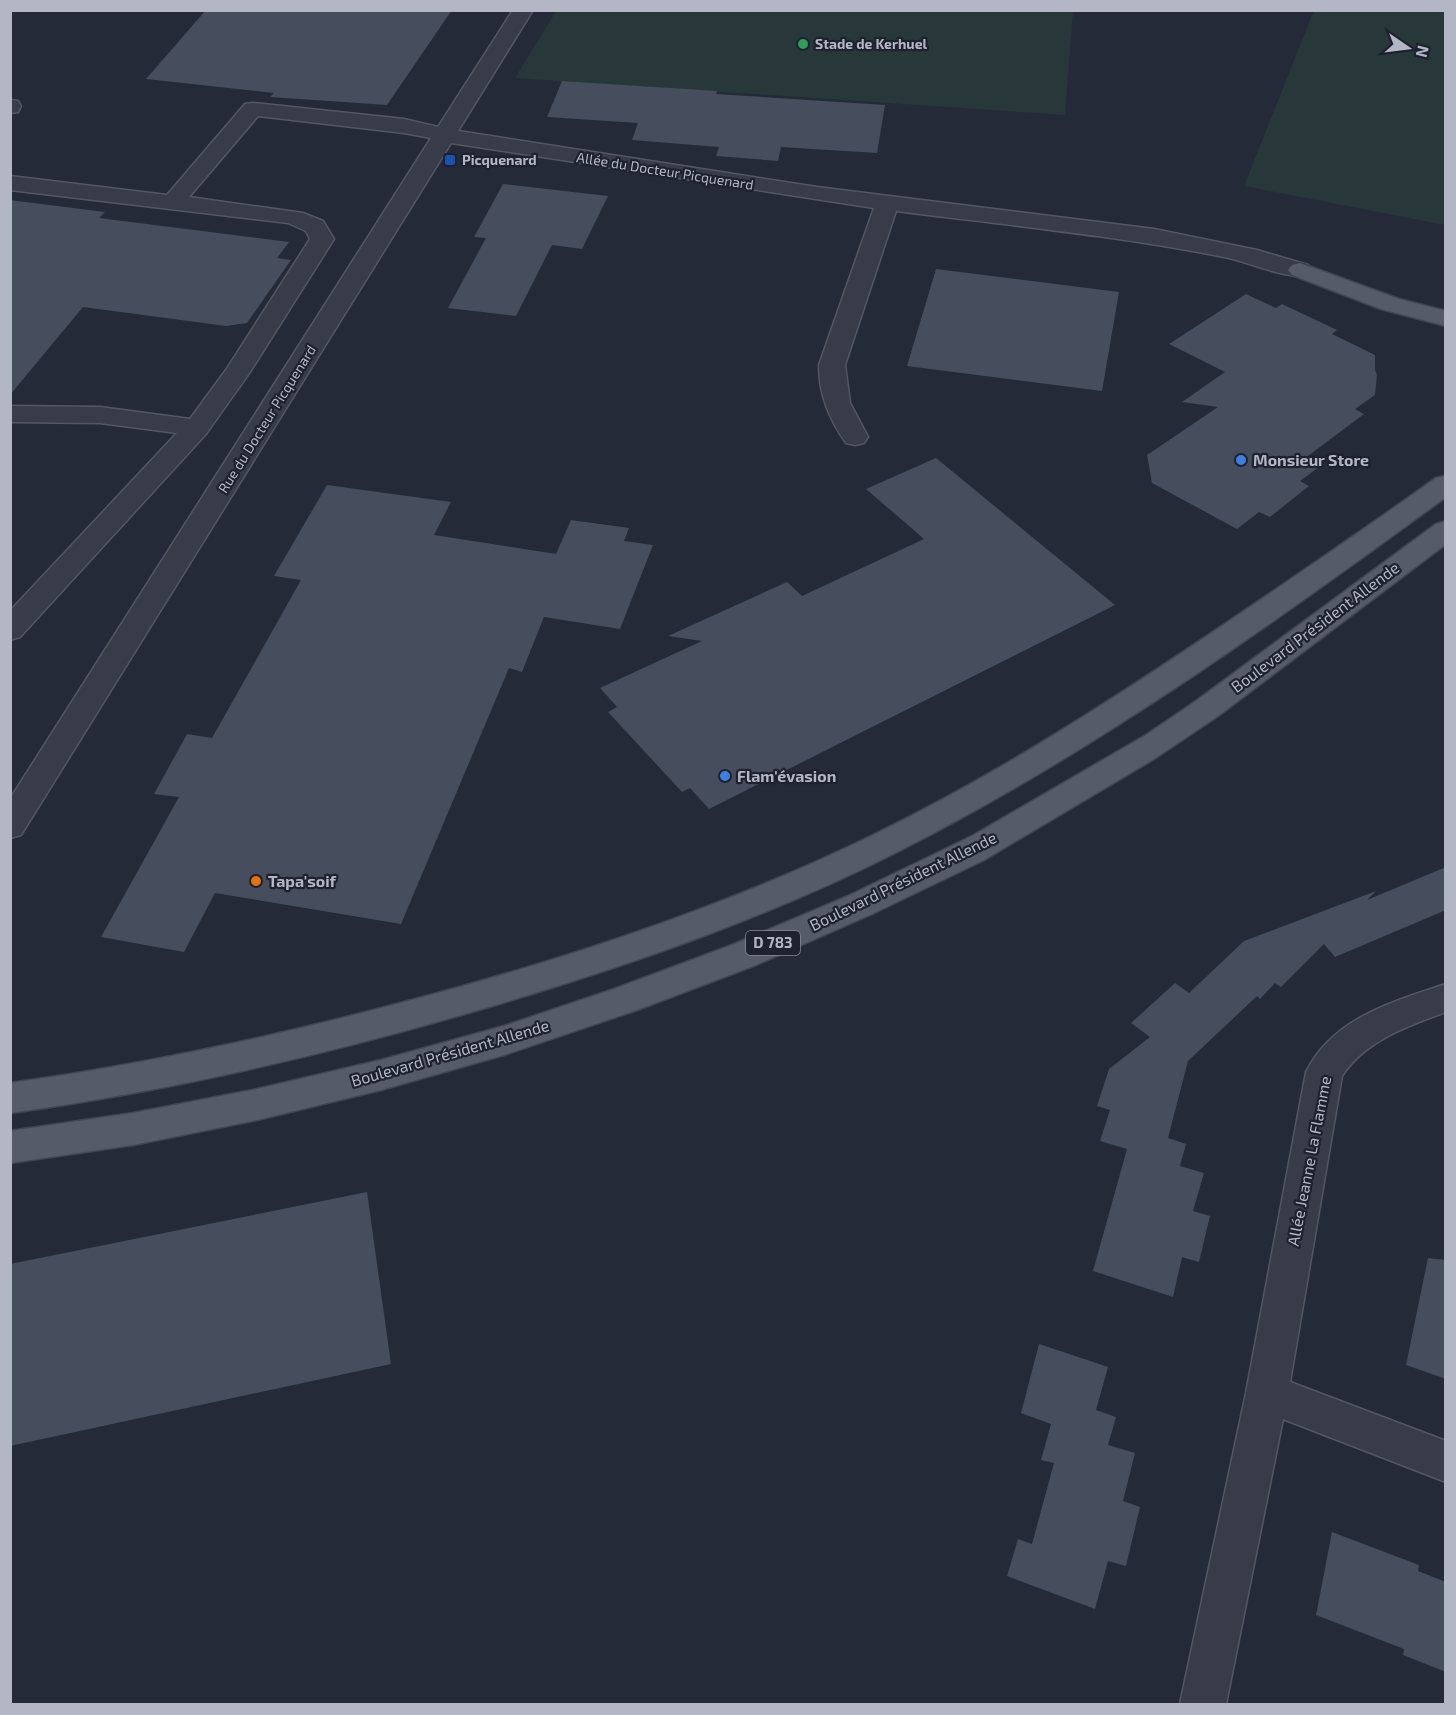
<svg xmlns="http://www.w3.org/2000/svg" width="1456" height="1715" font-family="'Exo 2',sans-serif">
  <rect width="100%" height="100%" fill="#242a38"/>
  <path fill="#27373a" d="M1314,10L1445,11V225L1244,186Z
    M556,11H1073L1065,115L515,78Z"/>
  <path fill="#464d5d" d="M206,10H452L387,105L270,97L274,93L146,79Z
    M562,81L717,91L716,94L885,105L877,153L781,147L778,161L716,156L719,147L632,140L638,123L547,117Z
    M503,184L608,196L582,249L552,245L516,316L448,308L486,238L474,237Z
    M10,200L105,212L99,218L289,242L277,258L291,260L247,323L226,326L83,307L10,395Z
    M936,269L1119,292L1102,391L907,366Z
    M1246,294L1276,308L1282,304L1337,330L1332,334L1375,355V370L1377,375L1375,395L1355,409L1364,414L1308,456L1323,464L1300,481L1309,486L1270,517L1259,512L1237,529L1152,483L1147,455L1218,407L1182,402L1225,372L1169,344Z
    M936,458L1115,605L709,809L690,788L682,792L608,712L617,707L600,688L702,641L668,636L787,582L802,596L924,539L866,489Z
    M327,485L451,502L434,535L556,554L571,520L629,528L624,541L653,545L620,629L544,617L522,672L509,668L401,924L215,893L184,952L101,937L179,797L154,794L187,734L212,738L301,580L274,576Z
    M1446,867V910L1335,957L1324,944L1281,987L1275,983L1260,999L1257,996L1188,1061L1168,1138L1186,1144L1180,1166L1204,1173L1193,1211L1210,1216L1199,1262L1182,1257L1173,1297L1093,1271L1127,1149L1100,1141L1110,1110L1097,1106L1109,1069L1150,1037L1131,1023L1175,983L1189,993L1244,941L1376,891L1367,900Z
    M367,1192L391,1364L10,1446V1264Z
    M1428,1258L1446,1260V1379L1406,1365Z
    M1039,1344L1108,1367L1096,1410L1116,1417L1108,1445L1135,1453L1123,1501L1140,1507L1126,1566L1108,1561L1095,1609L1007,1576L1018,1539L1032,1544L1054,1463L1041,1460L1051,1424L1021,1413Z
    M1332,1532L1419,1565L1418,1571L1446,1582V1672L1403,1655L1404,1649L1316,1615Z"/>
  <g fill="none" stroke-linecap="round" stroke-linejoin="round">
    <defs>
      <path id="minor" d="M513,10H533L458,131L817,187L1154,229L1257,250L1308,265L1312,270L1308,275C1289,280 1250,263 1229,258C1119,236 1007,225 896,211L845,365L850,403L868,437L864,443L855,445L846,443C829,418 819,395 819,365L874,208L451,143L21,835L10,838V799L431,138L404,133L258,116L189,197L303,213L323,221L334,239L250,372L206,434L20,637L10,640V611L177,433L100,423L10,422V406L100,407L190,419L226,370L310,239L306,231L288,223L10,190V176L167,195L245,104L253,103L404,119L438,127Z
        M10,100L18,101L21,106L18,112L10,113Z
        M1446,984V1012C1407,1026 1365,1041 1342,1076L1290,1382L1446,1441V1482L1283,1419L1226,1704H1180L1246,1393L1306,1072C1333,1018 1392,1002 1446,984Z"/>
      <path id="major" d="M1300,263L1399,299L1446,311V326L1381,309L1292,275L1288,270L1292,265Z
        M1446,476V497C1271,625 1092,753 899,851C772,916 635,963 499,1004C338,1052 176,1090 10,1113V1083C154,1063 295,1032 434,994C584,953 731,904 871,836C999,774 1118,696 1235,617C1303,571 1370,525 1436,478Z
        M1446,521V544L1218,716L1154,759L984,860L872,914L756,965L637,1010L504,1055L381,1090L257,1120L133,1145L10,1163V1131L133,1113L257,1089L381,1060L504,1026L614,989L732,945L848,896L972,836L1146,735L1196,701L1436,524Z"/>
    </defs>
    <use href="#minor" stroke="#535764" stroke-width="3"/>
    <use href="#major" stroke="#414652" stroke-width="3"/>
    <use href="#minor" fill="#383c49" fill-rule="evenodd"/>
    <use href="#major" fill="#565b69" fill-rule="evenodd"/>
  </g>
  <circle fill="#2e9e5b" stroke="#1d222e" stroke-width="2" cx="803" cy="44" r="6"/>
  <rect fill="#1a4fb4" stroke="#1d222e" stroke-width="2" x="444" y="154" width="12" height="12" rx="3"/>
  <g fill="#3f7fe0" stroke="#1d222e" stroke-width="2">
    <circle cx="1241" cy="460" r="6"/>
    <circle cx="725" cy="776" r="6"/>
  </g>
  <circle fill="#e8710a" stroke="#1d222e" stroke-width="2" cx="256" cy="881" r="6"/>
  <g text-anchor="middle" stroke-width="4.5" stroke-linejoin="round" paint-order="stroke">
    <g font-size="14" font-weight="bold" fill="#b3b7c5" stroke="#1d222e" text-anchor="start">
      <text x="815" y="49">Stade de Kerhuel</text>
      <text x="462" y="165">Picquenard</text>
    </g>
    <g font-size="14" fill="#b3b7c5" stroke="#1d222e">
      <text transform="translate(665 171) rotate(9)" y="5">Allée du Docteur Picquenard</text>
      <text transform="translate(267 419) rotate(-58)" y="5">Rue du Docteur Picquenard</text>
    </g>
    <rect fill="#1d222e" stroke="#868a98" stroke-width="1.5" x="746" y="931" width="54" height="24" rx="4.5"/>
    <g font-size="15" font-weight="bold" fill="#b3b7c5">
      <text x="773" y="948">D 783</text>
    </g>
    <g font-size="16" font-weight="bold" fill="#b3b7c5" stroke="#1d222e" text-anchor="start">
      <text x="1253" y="466">Monsieur Store</text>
      <text x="737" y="782">Flam'évasion</text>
      <text x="268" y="887">Tapa'soif</text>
    </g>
    <g font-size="16" fill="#b3b7c5" stroke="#1d222e">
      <text transform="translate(1315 627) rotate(-37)" y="6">Boulevard Président Allende</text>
      <text transform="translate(903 881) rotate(-26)" y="6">Boulevard Président Allende</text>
      <text transform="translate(450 1053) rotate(-16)" y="6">Boulevard Président Allende</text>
      <text transform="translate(1309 1161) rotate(-79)" y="6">Allée Jeanne La Flamme</text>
    </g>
  </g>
  <rect width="1456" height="1715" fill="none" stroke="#b3b7c5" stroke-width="24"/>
  <g transform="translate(1408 48) rotate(104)" stroke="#1d222e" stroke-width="4.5" paint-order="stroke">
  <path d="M0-4.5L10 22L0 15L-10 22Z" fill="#b3b7c5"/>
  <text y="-9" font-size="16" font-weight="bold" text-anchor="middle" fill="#b3b7c5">N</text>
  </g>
</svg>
